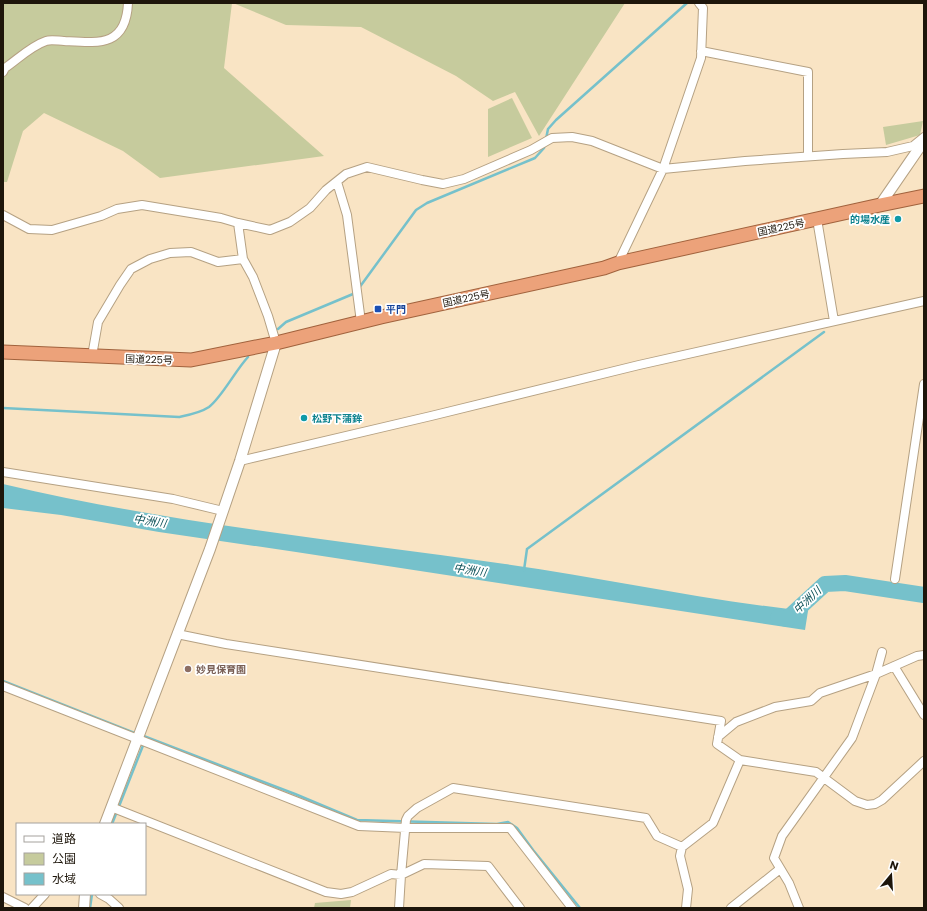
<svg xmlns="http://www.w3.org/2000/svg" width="927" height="911" font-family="Poppins,'Noto Sans JP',sans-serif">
  <rect width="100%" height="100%" fill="#f9e4c4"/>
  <path fill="#c6cb9d" d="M3,3H232L224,68L324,156L160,178L123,151L44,113L23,131L7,182H3Z
    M233,3H625L539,136L515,92L493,101L456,76L361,27L286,25Z
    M512,98L532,138L488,157V109Z
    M923,121L920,135L886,145L883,127Z
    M351,900L350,908H314L315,903Z"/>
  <path fill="#76c1cb" d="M3,484C168,523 337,540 505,564C606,578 707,601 808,611L805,630L296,552L159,532L61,515L3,508Z"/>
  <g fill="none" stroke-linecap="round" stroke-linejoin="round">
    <path stroke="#76c1cb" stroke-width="2.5" d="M546,139L548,129L556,120L687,3
      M359,288L416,210L427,203L535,158L544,148L545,144
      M278,329L286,322L353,294L355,291
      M3,408L179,417C189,415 200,413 209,407C222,397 235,371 248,357
      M524,570L527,549L824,332
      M3,681L137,734
      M141,735L295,794L357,820L497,824L508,822L517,828L533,850L580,908
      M112,824L144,743
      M90,908L92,894"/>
    <path stroke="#76c1cb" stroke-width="16" d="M778,617L787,619L825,584L845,583L924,595"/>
    <defs>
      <path id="minor" d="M701,51L808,72V156
        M3,72L5,68C18,59 31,46 46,41C51,39 59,41 64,41C99,43 126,47 128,3
        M337,182L347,215L361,322
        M3,215L29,229L52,230L101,216L117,209L142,205L221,218L238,223L270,230L290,222L310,208L326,190L346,174L367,167L422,180L443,184L464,179L531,150L552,138L572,137L592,141L663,169L745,161L843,154L887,152L913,146L924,137
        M817,219L834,321
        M238,223L243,259L253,277L268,316L276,343
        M618,263L663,169L701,58L703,8L699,3
        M92,356L98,322L120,285L131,269L150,259L170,253L191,252L218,262L243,259
        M240,461L431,416L639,365L924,301
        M3,472L173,499L223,511
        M895,579L924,384
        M177,634L226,644L721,721L717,744L740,760L713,823L682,847L680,856L688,889L686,908
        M894,666L924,715
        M3,686L359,826L406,828H510L572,908
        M718,737L736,722L775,707L811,701L820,693L876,674L917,656L924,655
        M740,760L816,772L855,801L867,805L875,804L882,800L924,761
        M111,807L326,892L341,894L352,892L391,874L401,875L406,820L408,816L417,808L453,788L646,818L657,836L682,847
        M100,894L109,899L119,908
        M3,897L25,908
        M32,908L45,894
        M399,908L401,875L424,864L488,866L520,908
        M731,908L780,869
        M799,908L789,883L774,858L782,836L852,738L876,674L882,652"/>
      <path id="tertiary" d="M880,205L924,141
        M105,824L210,549L240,461L276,343
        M84,908L85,894"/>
      <path id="trunk" d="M3,352L191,360L276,343L381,317L604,268L618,263L880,205L924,196"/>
    </defs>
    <use href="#minor" stroke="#b5a183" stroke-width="10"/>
    <use href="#tertiary" stroke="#b5a183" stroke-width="12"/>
    <use href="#trunk" stroke="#a1623d" stroke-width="15"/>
    <use href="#minor" stroke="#fff" stroke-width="8"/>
    <use href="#tertiary" stroke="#fff" stroke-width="10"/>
    <use href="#trunk" stroke="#eca27a" stroke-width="13"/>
  </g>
  <g fill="#0f9aa8" stroke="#fff" stroke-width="1.5">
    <circle cx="898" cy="219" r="4"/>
    <circle cx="304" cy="418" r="4"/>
  </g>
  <rect fill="#1a4fb4" stroke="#fff" stroke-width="1.5" x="374" y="305" width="8" height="8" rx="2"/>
  <circle fill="#8d6e63" stroke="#fff" stroke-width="1.5" cx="188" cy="669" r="4"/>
  <g text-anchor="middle" stroke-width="3.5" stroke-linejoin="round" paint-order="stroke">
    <g font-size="10" font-weight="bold" fill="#0d838f" stroke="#fff" text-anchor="end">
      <text x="890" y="223">的場水産</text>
      <text x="312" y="422" text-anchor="start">松野下蒲鉾</text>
    </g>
    <g font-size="10" fill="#1e160b" stroke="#fff">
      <text transform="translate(781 227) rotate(-12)" y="4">国道225号</text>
      <text transform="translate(466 298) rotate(-12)" y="4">国道225号</text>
      <text transform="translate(149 359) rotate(2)" y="4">国道225号</text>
    </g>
    <g font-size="10" font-weight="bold" fill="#164399" stroke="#fff" text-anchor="start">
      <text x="386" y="313">平門</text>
    </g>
    <g font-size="10" font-weight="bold" fill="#785e54" stroke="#fff" text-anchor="start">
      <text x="196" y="673">妙見保育園</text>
    </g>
    <g font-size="11" font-style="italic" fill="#064d54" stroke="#fff">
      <text transform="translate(150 521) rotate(9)" y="4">中洲川</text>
      <text transform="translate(470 570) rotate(9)" y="4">中洲川</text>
      <text transform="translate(807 600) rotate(-43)" y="4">中洲川</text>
    </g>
  </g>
  <rect width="927" height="911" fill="none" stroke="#1e160b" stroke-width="8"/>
  <rect x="16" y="823" width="130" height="72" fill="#ffffff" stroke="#a5a29d"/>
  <rect x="24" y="836" width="20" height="6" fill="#ffffff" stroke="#a5a29d"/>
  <text x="52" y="843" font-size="12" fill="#1e160b">道路</text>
  <rect x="24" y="853" width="20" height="12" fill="#c6cb9d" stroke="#a5a29d"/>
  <text x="52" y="863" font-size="12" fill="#1e160b">公園</text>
  <rect x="24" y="873" width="20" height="12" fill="#76c1cb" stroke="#a5a29d"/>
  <text x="52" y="883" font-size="12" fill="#1e160b">水域</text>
  <g transform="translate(891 875) rotate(18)" stroke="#ffffff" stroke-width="3" paint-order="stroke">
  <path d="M0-3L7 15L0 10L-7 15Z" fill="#1e160b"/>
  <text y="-6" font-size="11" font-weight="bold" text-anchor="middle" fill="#1e160b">N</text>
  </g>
</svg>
